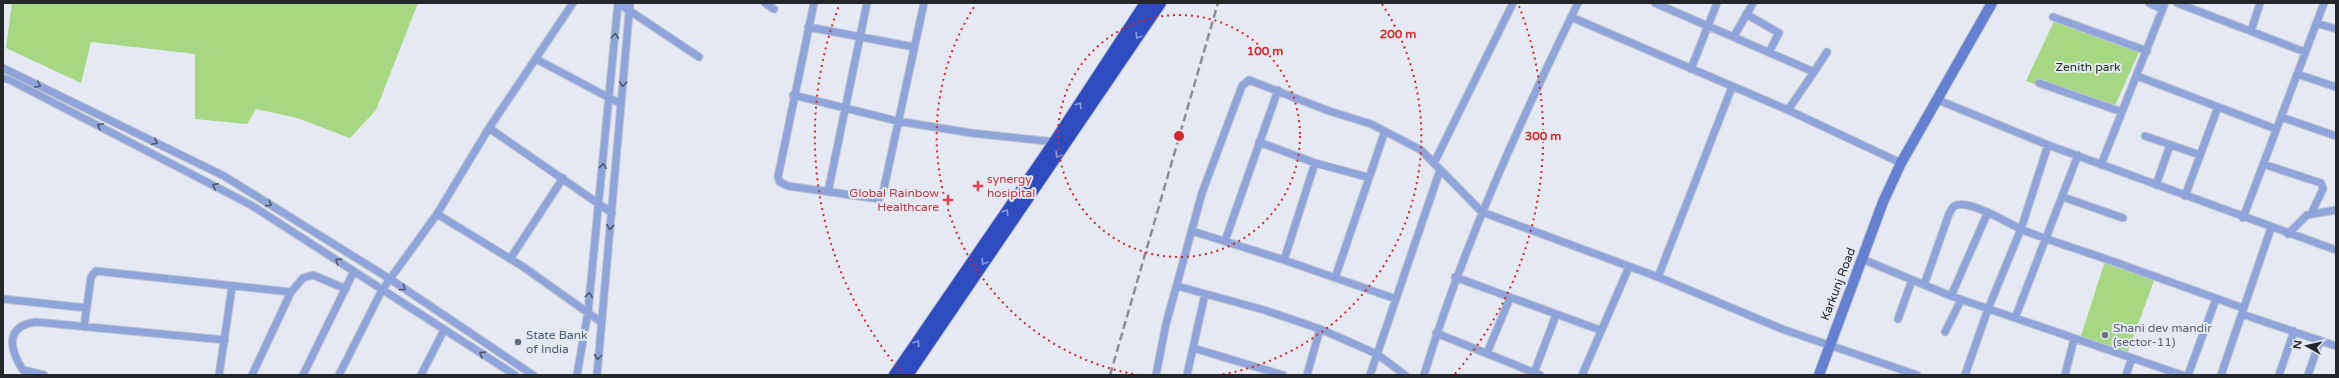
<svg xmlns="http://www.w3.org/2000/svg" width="2339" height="378" font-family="'Varela Round',sans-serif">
  <rect width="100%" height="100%" fill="#e4e9f3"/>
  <path fill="#a6d883" d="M12,3H418L376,110L350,138L297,118L256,109L247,124L195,119V54L91,42L81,83L6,48Z
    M2055,19L2140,50L2112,112L2026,81Z
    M2105,261L2155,278L2126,357L2079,342Z"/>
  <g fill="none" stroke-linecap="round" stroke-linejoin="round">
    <defs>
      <path id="street" d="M618,3L699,57
        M765,3L774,9
        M814,3L778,177L780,182L788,186L879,199L884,188L924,3
        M1655,3L1814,72L1788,110
        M2149,3L2162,9
        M2177,3L2305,52
        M1746,14L1779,33L1769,52
        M1571,17L1788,110L1901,163
        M2053,17L2147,51
        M2316,23L2336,29
        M808,27L914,47
        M2251,31L2260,3
        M1734,36L1753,3
        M536,59L621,104
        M3,68L224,176L390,279L533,375
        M1691,69L1717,3
        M1814,72L1827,52
        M2297,74L2336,87
        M2137,76L2276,129
        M3,78L10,80L251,205L515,375
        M2039,83L2122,112
        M793,95L897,121L971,133L1055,142
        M1938,100L2048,145L2336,250
        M2281,117L2336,136
        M489,128L612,213
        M2145,136L2200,155
        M1259,142L1315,163L1367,177
        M1434,163L1513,3
        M2263,164L2321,183L2323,189L2311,214
        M2101,165L2165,3
        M2156,185L2170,145
        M828,192L867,3
        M2185,196L2218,107
        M2063,197L2123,218
        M437,214L522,266L601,322
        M2243,218L2324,3
        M1192,231L1284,260L1396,299
        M2288,234L2307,215L2336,210
        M1225,241L1278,90
        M510,259L563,178
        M1862,259L1951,296L2182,375
        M1284,260L1315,163
        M1455,277L1600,330
        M1658,277L1732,87
        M1335,278L1385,131
        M1924,285L1949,214L1953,207C1965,196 2009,224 2023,230C2056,243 2090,253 2123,265C2163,279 2203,294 2243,308
        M1177,286L1264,310L1320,329L1377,354L1405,375
        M1951,296L1988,212
        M3,299L87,308
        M2242,314L2336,346
        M2015,318L2078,155
        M1898,319L1912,280
        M84,327L91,277L96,271L291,292L303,278L313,275L346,289
        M1945,332L1961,300
        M1436,333L1540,375
        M1193,348L1283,375
        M1487,353L1510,298
        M1534,373L1556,315
        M44,375L23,370C9,349 5,326 36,322L225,340
        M219,375L232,287
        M252,375L291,292
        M303,375L354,271
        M339,375L382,290L437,214L489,128L573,3
        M421,375L444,330
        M577,375L588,312L618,3
        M597,375L630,3
        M1156,375L1166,324L1202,193L1242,86L1249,80L1329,111L1371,124L1421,150L1482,212L1658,277L1782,329L1917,375
        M1187,375L1205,294
        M1307,375L1320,329
        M1370,375L1440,170
        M1424,375C1463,246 1519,124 1578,3
        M1582,375L1629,267
        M1965,375L1988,309L2021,229L2048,145
        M2065,375L2074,339
        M2126,375L2132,358
        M2188,375L2216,299
        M2221,375L2271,228
        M2279,375L2294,331
        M2308,375L2320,340"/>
      <path id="secondary" d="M1819,375L1883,202L1901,163L1992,3"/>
      <path id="highway" d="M895,375L1055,142L1146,3
        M907,375L1160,3"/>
    </defs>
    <use href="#street" stroke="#c1c6cf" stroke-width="9"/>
    <use href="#secondary" stroke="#c1c6cf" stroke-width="12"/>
    <use href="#highway" stroke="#c1c6cf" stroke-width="14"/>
    <use href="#street" stroke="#8fa4db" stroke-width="7"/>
    <use href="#secondary" stroke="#6481d1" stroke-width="10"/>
    <use href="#highway" stroke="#2e4cc0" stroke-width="12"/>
    <path stroke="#8a8e94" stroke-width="2.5" stroke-dasharray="8 4" stroke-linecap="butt" d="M1110,375L1218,3"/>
  </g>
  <defs><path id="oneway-chevron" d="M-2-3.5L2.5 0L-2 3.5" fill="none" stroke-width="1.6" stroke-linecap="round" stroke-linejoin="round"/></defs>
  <g stroke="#4f5971">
    <use href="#oneway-chevron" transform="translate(615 36) rotate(-85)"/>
    <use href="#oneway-chevron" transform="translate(623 84) rotate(95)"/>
    <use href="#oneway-chevron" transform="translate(38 85) rotate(26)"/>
    <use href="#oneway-chevron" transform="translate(100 126) rotate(-153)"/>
    <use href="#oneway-chevron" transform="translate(155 142) rotate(26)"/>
    <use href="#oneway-chevron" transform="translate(603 166) rotate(-84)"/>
    <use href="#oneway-chevron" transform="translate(215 186) rotate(-153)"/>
    <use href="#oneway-chevron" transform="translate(269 204) rotate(32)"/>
    <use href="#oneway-chevron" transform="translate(610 227) rotate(96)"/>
    <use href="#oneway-chevron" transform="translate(338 261) rotate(-147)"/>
    <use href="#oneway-chevron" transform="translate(403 288) rotate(34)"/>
    <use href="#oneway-chevron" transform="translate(589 295) rotate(-84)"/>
    <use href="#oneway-chevron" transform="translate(482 354) rotate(-148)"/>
    <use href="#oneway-chevron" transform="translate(598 357) rotate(95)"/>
  </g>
  <g stroke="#899ada">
    <use href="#oneway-chevron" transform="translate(1138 36) rotate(123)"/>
    <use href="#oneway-chevron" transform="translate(1079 105) rotate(-57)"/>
    <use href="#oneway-chevron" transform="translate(1058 155) rotate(123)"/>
    <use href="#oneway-chevron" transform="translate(1006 212) rotate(-55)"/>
    <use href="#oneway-chevron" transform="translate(984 262) rotate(124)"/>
    <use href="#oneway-chevron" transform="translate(917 343) rotate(-56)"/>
  </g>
  <g fill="none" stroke="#d62828" stroke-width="2" stroke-dasharray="2 4">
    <circle cx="1179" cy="136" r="121"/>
    <path d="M1139 375A242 242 0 0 1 976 4M1382 4A242 242 0 0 1 1219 375"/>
    <path d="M904 375A364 364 0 0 1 839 6M1519 6A364 364 0 0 1 1454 375"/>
  </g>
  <g fill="#e0444e" stroke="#e4e9f3" stroke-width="1.5">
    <path d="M976 180h4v4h4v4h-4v4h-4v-4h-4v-4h4z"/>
    <path d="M946 194h4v4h4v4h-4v4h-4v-4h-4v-4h4z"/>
  </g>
  <circle fill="#6b7280" stroke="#e4e9f3" stroke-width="1.5" cx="2105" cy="335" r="4"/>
  <circle fill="#5c6f8a" stroke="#e4e9f3" stroke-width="1.5" cx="518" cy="342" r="4"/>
  <g text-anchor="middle" stroke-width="4" stroke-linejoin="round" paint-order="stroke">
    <g font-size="12" fill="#1f3310" stroke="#e4e9f3">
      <text x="2088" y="71">Zenith park</text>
    </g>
    <g font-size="12" fill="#be3a42" stroke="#e4e9f3" text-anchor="start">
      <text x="987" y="183">synergy<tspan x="987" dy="14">hosipital</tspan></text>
      <text x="939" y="197" text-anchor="end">Global Rainbow<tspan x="939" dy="14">Healthcare</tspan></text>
    </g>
    <g font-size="12" fill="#24272a" stroke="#e4e9f3">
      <text transform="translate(1838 284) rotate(-69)" y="4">Karkunj Road</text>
    </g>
    <g font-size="12" fill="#5b616d" stroke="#e4e9f3" text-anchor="start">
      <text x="2113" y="332">Shani dev mandir<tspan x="2113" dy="14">(sector-11)</tspan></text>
    </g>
    <g font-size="12" fill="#4e5e75" stroke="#e4e9f3" text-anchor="start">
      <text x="526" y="339">State Bank<tspan x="526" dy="14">of India</tspan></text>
    </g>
  </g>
  <circle cx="1179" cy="136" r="6" fill="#d62828" stroke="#e4e9f3" stroke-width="2"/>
  <g font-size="12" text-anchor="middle" font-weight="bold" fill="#d62828" stroke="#e4e9f3" stroke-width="4" stroke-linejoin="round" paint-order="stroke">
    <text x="1398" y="38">200 m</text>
    <text x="1265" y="55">100 m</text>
    <text x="1543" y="140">300 m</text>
  </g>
  <rect width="2339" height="378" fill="none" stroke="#24272a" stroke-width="8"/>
  <g transform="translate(2307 346) rotate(278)" stroke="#e4e9f3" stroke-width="3" paint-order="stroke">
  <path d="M0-3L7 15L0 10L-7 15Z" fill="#24272a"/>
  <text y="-6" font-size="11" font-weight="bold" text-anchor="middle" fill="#24272a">N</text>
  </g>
</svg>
